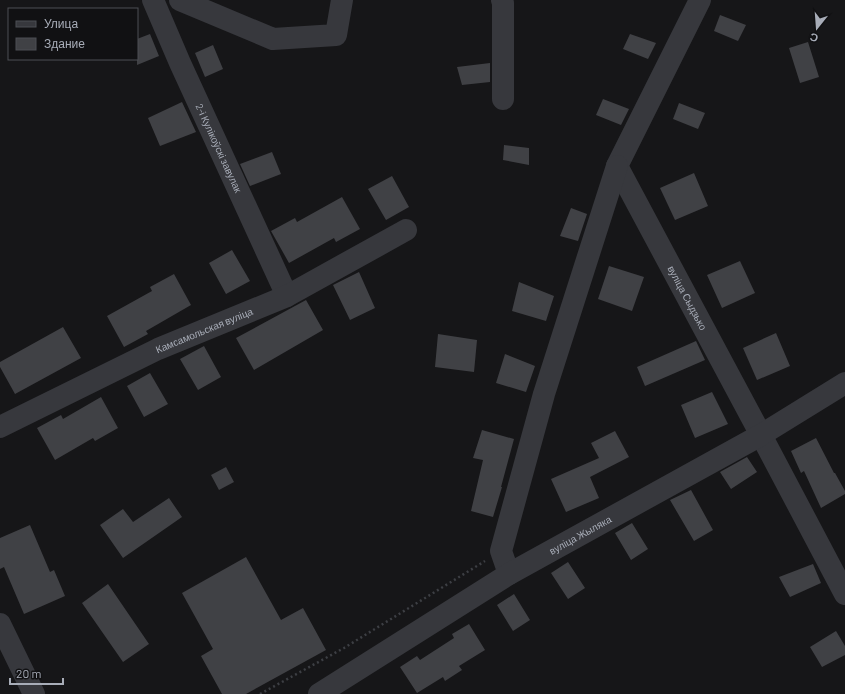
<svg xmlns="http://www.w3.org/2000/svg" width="845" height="694" font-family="Barlow,sans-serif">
  <rect width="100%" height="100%" fill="#161618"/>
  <path fill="#404145" d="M720,15L746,25L738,41L714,31Z
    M150,34L159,56L137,65V39Z
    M630,34L656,43L648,59L623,49Z
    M808,42L819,77L800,83L789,48Z
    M213,45L223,69L205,77L195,53Z
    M490,63V82L462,85L457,67Z
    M603,99L629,109L621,125L596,115Z
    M182,102L196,132L160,146L148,118Z
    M679,103L705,113L698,129L673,119Z
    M504,145L529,148V165L503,160Z
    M272,152L281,174L250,186L240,164Z
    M694,173L708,206L675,220L660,188Z
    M392,176L409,207L386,220L368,189Z
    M342,197L360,229L336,242L334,238L289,263L271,231L295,218L297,222Z
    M571,208L587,214L578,241L560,236Z
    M232,250L250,281L226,294L209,263Z
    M740,261L755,293L722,308L707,275Z
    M609,266L644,277L632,311L598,299Z
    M359,272L375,308L350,320L333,285Z
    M174,274L191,305L146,331L148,334L124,347L107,316L152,291L150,287Z
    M519,282L554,296L546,321L512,311Z
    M306,300L323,330L254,370L236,338Z
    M63,327L81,358L15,394L0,367V362Z
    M776,333L790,366L757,380L743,348Z
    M438,334L477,340L474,372L435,367Z
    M696,341L705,360L645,386L637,367Z
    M204,346L221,377L198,390L180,359Z
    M505,354L535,366L526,392L496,383Z
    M150,373L168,404L144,417L127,386Z
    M712,392L728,424L695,438L681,405Z
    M101,397L118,428L95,441L93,438L55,460L37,428L61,415L63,419Z
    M482,430L514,439L501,487H502L493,517L471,511L483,460L473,458Z
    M615,431L629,457L590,477L599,498L566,512L551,479L599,458L591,443Z
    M816,438L834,473H835L845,491V494L821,508L804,471L801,473L791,451Z
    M747,457L757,472L731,489L720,472Z
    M226,467L234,482L219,490L211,475Z
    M691,490L713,530L694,541L670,500Z
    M169,498L182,517L123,558L100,525L123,509L133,522Z
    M632,523L648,549L631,560L615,533Z
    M30,525L50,572L54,570L65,596L24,614L4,567L0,569V538Z
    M246,557L281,620L303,608L326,650L246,694H222L201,656L213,649L182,593Z
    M568,562L585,588L568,599L551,573Z
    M813,564L821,583L790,597L779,577Z
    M108,584L149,644L123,662L82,603Z
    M514,594L530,620L513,631L497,605Z
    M469,624L485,650L459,666L462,670L445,681L443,677L417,693L400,667L417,656L420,660L454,638L452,634Z
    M836,631L845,646V655L822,667L810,647Z"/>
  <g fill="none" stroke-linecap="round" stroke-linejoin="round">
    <path stroke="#3d3f44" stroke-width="2.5" stroke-dasharray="2 3" stroke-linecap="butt" d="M260,694L344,648L485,561"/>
    <g stroke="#37383d" stroke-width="22">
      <path id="s1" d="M153,0L180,63L287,296"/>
      <path d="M180,0L273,39L336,35L342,0"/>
      <path d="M502,0L503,3V99"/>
      <path id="s2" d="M700,0L617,166L761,435L845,594"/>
      <path id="s3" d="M0,427L158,349L287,296L406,230"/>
      <path d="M509,574L501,551L544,394L617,166"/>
      <path d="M0,624L34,694"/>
      <path id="s4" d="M319,694L509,574L761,435L845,383"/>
    </g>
  </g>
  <g text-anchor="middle" stroke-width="4" stroke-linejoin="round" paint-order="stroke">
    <g font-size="10" fill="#a8adb8" stroke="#111113">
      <text dy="4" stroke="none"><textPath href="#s1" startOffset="162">2-і Кулікоўскі завулак</textPath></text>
      <text dy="4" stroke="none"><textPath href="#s2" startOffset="335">вуліца Сыдзько</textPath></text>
      <text dy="4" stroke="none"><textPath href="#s3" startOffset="226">Камсамольская вуліца</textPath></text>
      <text dy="4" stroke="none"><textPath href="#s4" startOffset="306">вуліца Жыляка</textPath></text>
    </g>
  </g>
  <rect x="8" y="8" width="130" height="52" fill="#111113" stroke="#4d4f55"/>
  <rect x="16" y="21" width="20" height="6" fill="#37383d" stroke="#4d4f55"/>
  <text x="44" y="28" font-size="12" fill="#a8adb8">Улица</text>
  <rect x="16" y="38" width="20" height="12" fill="#404145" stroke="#4d4f55"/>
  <text x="44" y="48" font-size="12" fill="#a8adb8">Здание</text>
  <g transform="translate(817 28) rotate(197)" stroke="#111113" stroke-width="3" paint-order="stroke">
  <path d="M0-3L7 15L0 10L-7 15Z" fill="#a8adb8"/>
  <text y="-6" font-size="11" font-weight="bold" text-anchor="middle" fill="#a8adb8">С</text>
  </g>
  <path d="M10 678v6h53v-6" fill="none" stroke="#a8adb8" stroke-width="2"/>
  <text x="16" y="678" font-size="12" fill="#a8adb8" stroke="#111113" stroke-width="3" paint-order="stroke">20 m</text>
</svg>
